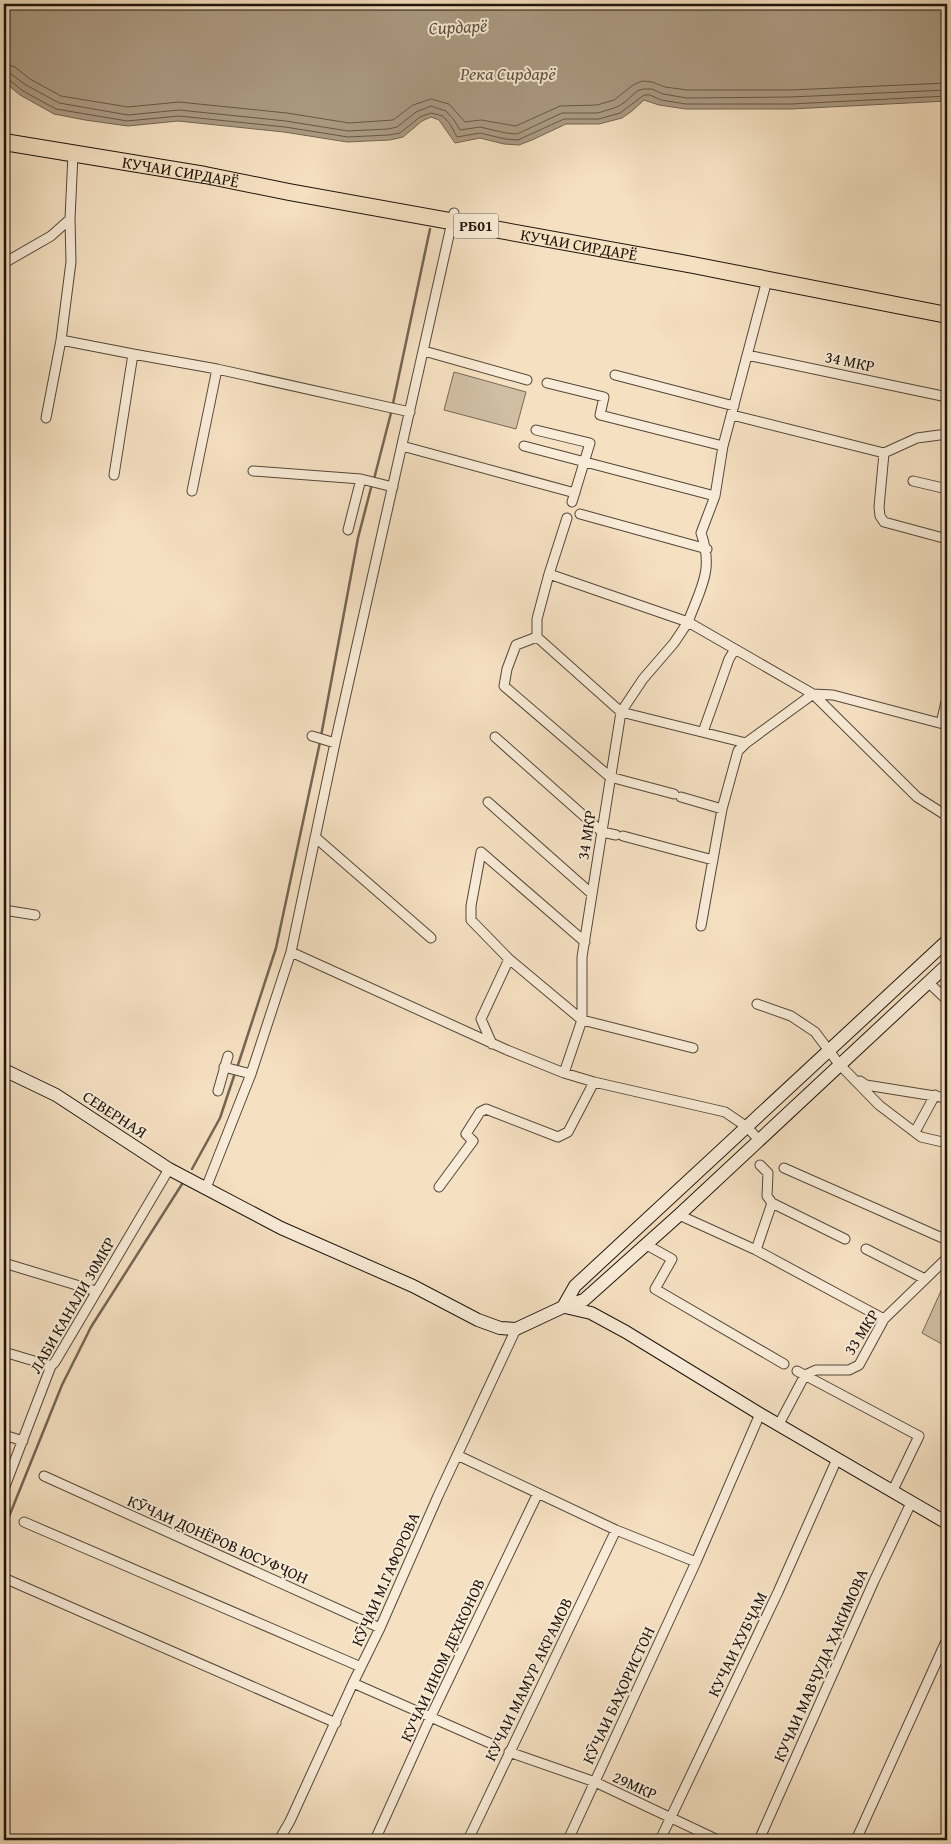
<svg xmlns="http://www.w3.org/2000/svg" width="951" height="1844" font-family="'Gentium Book Plus',serif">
  <rect width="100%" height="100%" fill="#f5e0c1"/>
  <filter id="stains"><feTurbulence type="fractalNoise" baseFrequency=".004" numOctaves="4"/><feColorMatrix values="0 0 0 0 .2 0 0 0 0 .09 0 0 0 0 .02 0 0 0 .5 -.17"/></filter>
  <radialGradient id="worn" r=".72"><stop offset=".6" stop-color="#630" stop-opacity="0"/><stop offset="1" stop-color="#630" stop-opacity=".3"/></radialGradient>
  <path fill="#d0bda2" stroke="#776856" d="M454,372L526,392L516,429L444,410Z
    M945,1282L947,1283V1347L922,1333Z"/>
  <path fill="#ac9b83" stroke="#736553" d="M4,4H947V101L791,109H686L659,105L644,100L632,111L622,118L599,124H566L532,140L519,145L504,144L480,138L455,143L439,120L431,117L422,121L403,137L390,140L347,142L284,132L178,121L128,126L85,120L54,114L20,95L4,82Z"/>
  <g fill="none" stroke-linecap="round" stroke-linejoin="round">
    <path stroke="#655847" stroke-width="1" d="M4,64L15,67L30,79L61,96L128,107L179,102L287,113L349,123L393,120L413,105L431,99L449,104L465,122L481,120L516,126L560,106L597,105L614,100L633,85L642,81L652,82L665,87L687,90H791L947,83
      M4,72L11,74L26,85L59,103L128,115L179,110L286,121L348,131L388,129L397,127L416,112L431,106L446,111L454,120L460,130L480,127L506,133L517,134L562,113H598L617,107L625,102L637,91L643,89H652L663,94L687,98L791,97L947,90
      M4,78L8,79L23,91L56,109L127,121L179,116L285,127L348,137L389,135L400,133L420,117L431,113L443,116L450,124L457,137L480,133L505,139L518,140L564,119H599L620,113L644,95H650L661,100L686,104H791L947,96"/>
    <path stroke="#736553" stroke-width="2.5" d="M374,479L391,413L430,229
      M321,736L358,538L372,484
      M237,1068L276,948L320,742
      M192,1169L220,1118L235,1073
      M4,1529L62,1385L91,1327L184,1181"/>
    <defs>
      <path id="street" d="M4,263L51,236L70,219
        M767,280L723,446L715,496L701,533C714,570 701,587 688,622L813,694L917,797L947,816
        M61,340L133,354
        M424,351L527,380
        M747,355L947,397
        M615,375L734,406
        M547,383L604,397L600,415L723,446
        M732,415L884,453L879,507L880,516L884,522L947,539
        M46,418L61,340L71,262L70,219L73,154
        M536,430L590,443L572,502
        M402,446L575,493
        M524,446L715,496
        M884,453L917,438L947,434
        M253,471L361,479L393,487
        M114,475L133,354L217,369
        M913,481L947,489
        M192,491L217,369L410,412
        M580,514L707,549
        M348,530L361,479
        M549,574L537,619V637L516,645L507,669L504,686L610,777L674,794
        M537,637L621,712L746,743
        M941,723L947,698
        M703,732L729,659L735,649
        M312,736L335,743
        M495,737L602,832L616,835
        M681,797L722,809
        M488,802L592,894
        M623,836L713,860
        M315,837L431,938
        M481,852L471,906V920L509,959L481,1019L492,1044
        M481,852L585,942
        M4,910L35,915
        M701,926L722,809L738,751L746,743L813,694L833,695L947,725
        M291,952L507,1050L564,1073L594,1082L725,1112L747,1127L759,1140
        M509,959L582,1020L693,1048
        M928,982L947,1000
        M757,1004L791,1016L815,1032L839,1064L879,1105L921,1137L947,1143
        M224,1067L251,1074
        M564,1073L582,1020V957L621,712L643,679L674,643L688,622L549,574L567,518
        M860,1081L866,1085L947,1098
        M218,1091L228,1056
        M915,1132L935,1095
        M760,1165L768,1173L767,1196L772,1203L845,1239
        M784,1168L947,1240
        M439,1187L473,1141L466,1134L480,1112L486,1109L558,1137L568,1132L594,1082
        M206,1188L251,1074L291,952L335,743L454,213
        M679,1215L756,1250L884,1319
        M645,1244L672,1259L655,1289L784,1364
        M866,1249L925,1279
        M756,1250L772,1203
        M4,1263L96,1291
        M4,1352L51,1366
        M797,1371L919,1436L892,1492
        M779,1424L805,1375L816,1370H849L859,1365L884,1319L947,1258
        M4,1435L23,1441
        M457,1455L616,1530L696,1562
        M44,1476L380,1628
        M4,1489L51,1366L55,1362L169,1169
        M24,1522L361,1667
        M4,1578L336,1723
        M353,1683L494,1745
        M509,1752L595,1782L718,1840
        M279,1840L290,1821L353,1683L380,1628L438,1496L516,1329
        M375,1840L431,1716L538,1493
        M468,1840L616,1530
        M568,1840L696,1562L760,1414
        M660,1840L778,1592L837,1459
        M759,1840L874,1581L911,1503
        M856,1840L947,1639
        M947,1840V1839"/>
      <path id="secondary" d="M4,1070L56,1095L169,1169L281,1228L413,1286L478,1320L500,1328L516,1329L563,1307L584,1300L679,1215L947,965
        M563,1307L575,1286L947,941
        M565,1307L591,1313L626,1332L760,1414L947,1523"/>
      <g id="highway">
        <path id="s1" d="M4,142L205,175L289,192L693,265L947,315"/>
      </g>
    </defs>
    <use href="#street" stroke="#544738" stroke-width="11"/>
    <use href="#secondary" stroke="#1e140b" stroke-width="14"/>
    <use href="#highway" stroke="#1e140b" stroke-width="18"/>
    <use href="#street" stroke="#f8ebd7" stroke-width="9"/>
    <use href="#secondary" stroke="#f8ebd7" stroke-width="12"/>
    <use href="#highway" stroke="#f5e0c1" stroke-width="16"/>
  </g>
  <g text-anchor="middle" stroke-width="4" stroke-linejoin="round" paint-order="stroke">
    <rect fill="#f8ebd7" stroke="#5f5448" stroke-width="1" x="453.5" y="213.5" width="45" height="25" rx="4"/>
    <g font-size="15" font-weight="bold" fill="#1e140b">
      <text x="476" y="231">РБ01</text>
    </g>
    <g font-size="16" fill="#1e140b" stroke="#f8ebd7">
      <text dy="6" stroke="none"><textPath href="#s1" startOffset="179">КУЧАИ СИРДАРЁ</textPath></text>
      <text dy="6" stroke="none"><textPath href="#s1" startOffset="584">КУЧАИ СИРДАРЁ</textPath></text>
      <text transform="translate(850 361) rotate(12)" y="6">34 МКР</text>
      <text transform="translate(586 835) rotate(-81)" y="6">34 МКР</text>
      <text transform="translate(115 1114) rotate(33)" y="6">СЕВЕРНАЯ</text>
      <text transform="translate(72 1305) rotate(-60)" y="6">ЛАБИ КАНАЛИ 30МКР</text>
      <text transform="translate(861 1332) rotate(-57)" y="6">33 МКР</text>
      <text transform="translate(218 1539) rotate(24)" y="6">КӮЧАИ ДОНЁРОВ ЮСУФҶОН</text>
      <text transform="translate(385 1579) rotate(-66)" y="6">КӮЧАИ М.ГАФОРОВА</text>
      <text transform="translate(737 1644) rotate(-64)" y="6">КУЧАИ ХУБҶАМ</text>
      <text transform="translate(442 1660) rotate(-65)" y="6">КУЧАИ ИНОМ ДЕХКОНОВ</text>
      <text transform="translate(820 1665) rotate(-66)" y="6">КУЧАИ МАВҶУДА ҲАКИМОВА</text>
      <text transform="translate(528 1679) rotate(-64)" y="6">КУЧАИ МАМУР АКРАМОВ</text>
      <text transform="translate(618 1695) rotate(-65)" y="6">КӮЧАИ БАҲОРИСТОН</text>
      <text transform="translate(635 1785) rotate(25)" y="6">29МКР</text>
    </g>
    <g font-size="18" font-style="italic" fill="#5e5141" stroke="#f8ebd7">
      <text transform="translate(458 27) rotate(-3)" y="6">Сирдарё</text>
      <text x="508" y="80">Река Сирдарё</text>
    </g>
  </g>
  <rect width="951" height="1844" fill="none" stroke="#f5e0c1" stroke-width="20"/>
  <rect x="5" y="5" width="941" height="1834" fill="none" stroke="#1e140b" stroke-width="2.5"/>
  <rect x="10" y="10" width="931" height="1824" fill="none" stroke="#1e140b"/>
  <rect width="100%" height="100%" filter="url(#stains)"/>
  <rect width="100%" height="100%" fill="url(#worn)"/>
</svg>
